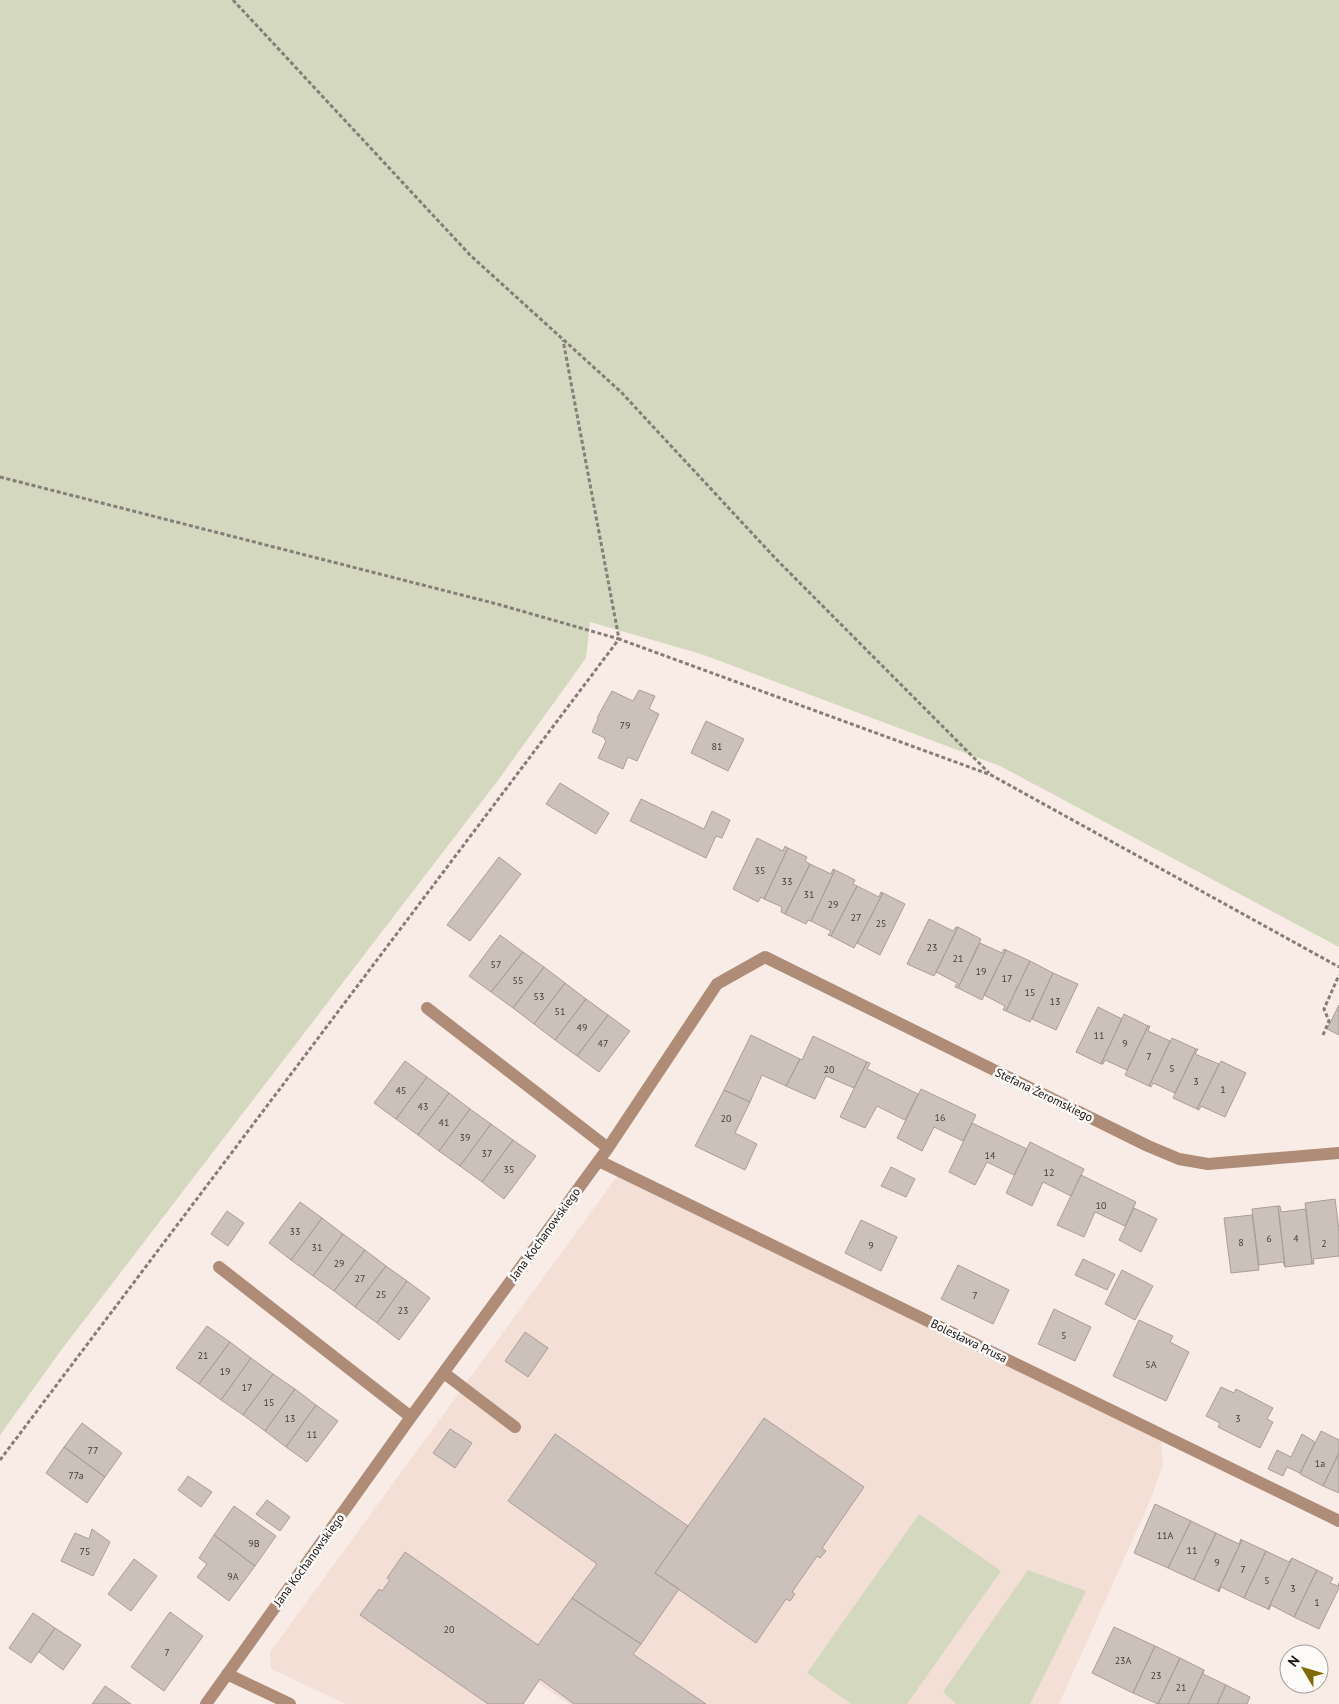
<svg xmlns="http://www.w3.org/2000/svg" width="1339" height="1704" font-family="'PT Sans',sans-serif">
  <rect width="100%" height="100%" fill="#f9ece6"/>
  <path fill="#f3dfd6" d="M621,1171L1161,1435L1163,1465L1150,1501L1059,1704H569L538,1683L524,1704H346L271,1669L270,1652Z"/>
  <path fill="#d3d8be" d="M0,0H1339V947L1000,766L701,654L590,622L586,658L499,779L62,1349L0,1435Z
    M919,1514L1001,1571L907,1704H851L807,1673Z
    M1028,1570L1086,1591L1030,1704H956L943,1692Z"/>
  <path fill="#ccc0bb" stroke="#a99d98" d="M639,690L655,696L649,709L659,714L637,761L628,757L623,769L598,758L606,741L604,739L605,738L592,732L598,719L597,718L612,691L633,701Z
    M706,721L744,739L728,771L691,753Z
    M560,783L609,813L596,834L546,804Z
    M641,799L704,829L712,811L730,820L722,838L716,836L706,858L630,821Z
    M757,838L783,851L785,846L788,848L764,899L761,897L758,902L733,889Z
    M788,848L807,857L805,861L810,864L785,914L781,912L782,907L764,899Z
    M499,857L521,874L470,941L447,925Z
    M810,864L831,874L833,869L835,870L811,921L808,920L806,924L785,914Z
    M835,870L855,880L853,884L857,886L831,936L828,935L831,931L811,921Z
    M857,886L879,897L881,892L883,893L854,948L831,936Z
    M883,893L905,904L880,955L857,943Z
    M929,919L953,931L956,927H958L934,976L907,964Z
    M958,927L981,939L958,988L955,987L957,983L936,972Z
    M500,935L523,952L491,992L469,976Z
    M980,943L1002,953L1004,949L1006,950L982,1000L958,988Z
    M1006,950L1030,961L1006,1011L1003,1010L1005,1006L984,995Z
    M523,952L544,967L513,1008L491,992Z
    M1030,961L1053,973L1030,1022L1006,1011Z
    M544,967L565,983L534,1024L513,1008Z
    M1053,973L1078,984L1056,1030L1032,1019Z
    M565,983L586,999L555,1040L534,1024Z
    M586,999L608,1015L577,1056L555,1040Z
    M1339,1005V1035L1327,1029Z
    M1098,1007L1122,1019L1101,1064L1076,1052Z
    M1124,1014L1148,1026L1127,1070L1105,1060L1103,1064H1101Z
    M608,1015L630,1031L599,1072L577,1056Z
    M1148,1026H1150L1148,1031L1170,1041L1149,1086L1125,1075Z
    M751,1035L800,1059L786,1086L762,1075L750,1102L724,1090Z
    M813,1036L867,1062L854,1088L826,1076L815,1099L786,1086L800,1059L802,1060Z
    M1172,1038L1196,1049L1175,1093L1153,1083L1151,1087L1149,1086Z
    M1196,1049H1198L1195,1054L1219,1064L1197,1109L1173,1098Z
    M405,1061L427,1077L396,1119L374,1103Z
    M1221,1061L1246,1073L1225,1117L1201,1106L1199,1110L1197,1109Z
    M867,1062L870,1063L867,1069L918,1094L905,1120L877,1106L865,1128L840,1117Z
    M427,1077L449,1093L418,1135L396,1119Z
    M921,1089L976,1115L963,1141L934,1127L922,1151L897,1138Z
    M724,1090L750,1102L735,1133L757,1144L745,1170L695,1146Z
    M449,1093L470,1109L439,1151L418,1135Z
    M470,1109L491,1124L460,1166L439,1151Z
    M972,1123L1027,1149L1014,1175L987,1162L975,1185L949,1172Z
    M491,1124L513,1140L482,1182L460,1166Z
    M513,1140L536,1156L504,1199L482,1182Z
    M1030,1142L1084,1169L1071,1196L1043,1182L1032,1206L1006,1193Z
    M891,1167L915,1179L906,1197L881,1186Z
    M1081,1175L1136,1202L1125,1226L1095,1212L1084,1237L1057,1225Z
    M1335,1199L1339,1230V1256L1313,1259L1314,1264H1312L1305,1203Z
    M300,1202L322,1218L291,1260L269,1243Z
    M1278,1206L1285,1267L1283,1262L1259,1265L1252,1209Z
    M1278,1206H1280L1281,1212L1306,1209L1312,1264L1285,1267Z
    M1134,1208L1157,1219L1141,1252L1119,1240Z
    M227,1211L244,1223L228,1246L211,1234Z
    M1252,1215L1259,1270L1231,1273L1224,1218Z
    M322,1218L343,1234L313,1276L291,1260Z
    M861,1220L897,1237L881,1271L845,1253Z
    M343,1234L365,1250L334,1291L313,1276Z
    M365,1250L386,1266L355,1307L334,1291Z
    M1083,1259L1115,1274L1107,1290L1075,1275Z
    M958,1265L1009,1290L993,1324L941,1299Z
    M386,1266L407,1281L377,1323L355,1307Z
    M1122,1270L1153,1286L1135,1320L1105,1304Z
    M407,1281L430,1298L399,1340L377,1323Z
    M1054,1309L1091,1327L1075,1361L1038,1344Z
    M1139,1320L1173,1336L1170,1342L1189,1352L1166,1401L1113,1376Z
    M207,1326L230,1342L199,1384L176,1368Z
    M525,1332L548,1348L528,1377L505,1361Z
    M230,1342L251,1358L221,1400L199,1384Z
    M251,1358L273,1374L243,1415L221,1400Z
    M273,1374L295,1389L265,1431L243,1415Z
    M1221,1387L1234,1393L1236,1389L1273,1408L1267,1419L1273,1422L1260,1448L1218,1427L1220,1423L1206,1416Z
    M295,1389L316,1405L286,1447L265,1431Z
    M316,1405L338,1421L307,1462L286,1447Z
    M764,1418L864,1487L822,1548L826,1551L820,1558L817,1556L792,1592L795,1594L790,1601L786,1599L756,1643L655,1573Z
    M82,1423L122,1453L105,1477L64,1447Z
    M450,1429L472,1443L455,1468L433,1453Z
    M1321,1431L1339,1440V1453L1323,1486L1300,1474Z
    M555,1434L688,1526L655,1573L679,1589L641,1644L572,1598L597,1564L508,1501Z
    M1302,1434L1315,1442L1300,1473L1287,1467L1283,1476L1268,1469L1277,1450L1291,1457Z
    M64,1447L105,1477L87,1503L46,1473Z
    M1339,1453V1493L1323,1486Z
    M188,1476L212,1492L201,1507L178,1490Z
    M267,1500L290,1517L280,1531L256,1514Z
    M1155,1504L1191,1521L1168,1568L1134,1553Z
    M234,1506L276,1536L255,1566L214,1535Z
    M1191,1521L1216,1533L1194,1580L1168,1568Z
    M92,1529L110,1542L93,1576L61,1561L75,1533L89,1539Z
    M1216,1533L1239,1544L1241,1539L1242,1540L1218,1591L1194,1580Z
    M214,1535L255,1566L229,1601L197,1577L207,1564L199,1558Z
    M1242,1540L1266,1551L1244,1598L1221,1587L1219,1592L1218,1591Z
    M1266,1551L1289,1562L1292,1558L1268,1609L1244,1598Z
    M405,1552L538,1645L572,1598L641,1644L633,1654L706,1704H574L540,1679L523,1704H488L360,1615L379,1589L382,1591L390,1580L387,1578Z
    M1292,1558L1317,1570L1294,1617L1271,1605L1269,1610L1268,1609Z
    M134,1559L157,1576L131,1611L108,1594Z
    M1317,1570L1333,1578L1330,1583L1338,1586L1339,1583V1588L1319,1629L1294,1617Z
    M170,1612L203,1636L164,1691L131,1667Z
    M33,1613L55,1628L31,1663L9,1648Z
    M1114,1627L1155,1646L1133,1693L1092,1673Z
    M55,1628L81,1645L63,1670L39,1652Z
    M1155,1646L1180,1658L1158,1704L1133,1693Z
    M1180,1658L1204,1670L1188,1704H1158Z
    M1204,1670L1203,1674L1226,1685L1217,1704H1188Z
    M1226,1685L1250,1697L1247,1704H1217Z
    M105,1686L131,1704H92Z"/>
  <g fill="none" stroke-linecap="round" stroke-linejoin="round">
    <path stroke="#867d79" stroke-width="3" stroke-dasharray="4 2.5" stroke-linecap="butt" d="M233,0L470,255L621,392L776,559L989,773
      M0,477L497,604L619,639L563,340
      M1323,1035L1329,1021L1324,1009L1339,975
      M0,1460L619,639L991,775L1339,967"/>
    <path stroke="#ae8c78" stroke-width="12" d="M427,1008L608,1148
      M599,1161L1339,1521
      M219,1267L411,1417
      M444,1373L515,1427
      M227,1674L290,1704
      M206,1704L411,1417L608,1148L717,984L765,957L1148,1146L1179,1159L1208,1164L1339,1153"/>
  </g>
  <g text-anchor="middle" stroke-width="5" stroke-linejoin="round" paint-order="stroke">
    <g font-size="10" fill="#433d3a">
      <text x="625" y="729">79</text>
      <text x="717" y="750">81</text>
      <text x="760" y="874">35</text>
      <text x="787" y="885">33</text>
      <text x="809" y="898">31</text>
      <text x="833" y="908">29</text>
      <text x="856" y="921">27</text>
      <text x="881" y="927">25</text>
      <text x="932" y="951">23</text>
      <text x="958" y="962">21</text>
      <text x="496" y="968">57</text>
      <text x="981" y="975">19</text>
      <text x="1007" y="982">17</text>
      <text x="518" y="984">55</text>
      <text x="1030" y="996">15</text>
      <text x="539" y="1000">53</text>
      <text x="1055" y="1005">13</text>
      <text x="560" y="1015">51</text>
      <text x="582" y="1031">49</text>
      <text x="1099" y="1039">11</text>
      <text x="603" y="1047">47</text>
      <text x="1125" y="1047">9</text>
      <text x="1149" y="1060">7</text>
      <text x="1172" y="1072">5</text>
      <text x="829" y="1073">20</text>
      <text x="1196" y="1085">3</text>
      <text x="1223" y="1093">1</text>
      <text x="401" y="1094">45</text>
      <text x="423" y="1110">43</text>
      <text x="940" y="1121">16</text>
      <text x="726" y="1122">20</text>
      <text x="444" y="1126">41</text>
      <text x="465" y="1141">39</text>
      <text x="487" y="1157">37</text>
      <text x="990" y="1159">14</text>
      <text x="509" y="1173">35</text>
      <text x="1049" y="1176">12</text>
      <text x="1101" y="1209">10</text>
      <text x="295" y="1235">33</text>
      <text x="1269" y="1242">6</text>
      <text x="1296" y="1242">4</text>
      <text x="1241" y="1246">8</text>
      <text x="1324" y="1247">2</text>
      <text x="871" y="1249">9</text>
      <text x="317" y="1251">31</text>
      <text x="339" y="1267">29</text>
      <text x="360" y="1282">27</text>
      <text x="381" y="1298">25</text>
      <text x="975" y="1299">7</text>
      <text x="403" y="1314">23</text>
      <text x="1064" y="1339">5</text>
      <text x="203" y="1359">21</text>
      <text x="1151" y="1368">5A</text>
      <text x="225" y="1375">19</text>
      <text x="247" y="1391">17</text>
      <text x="269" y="1406">15</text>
      <text x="290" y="1422">13</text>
      <text x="1238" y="1422">3</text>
      <text x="312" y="1438">11</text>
      <text x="93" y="1454">77</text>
      <text x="1320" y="1467">1a</text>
      <text x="76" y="1479">77a</text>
      <text x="1165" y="1539">11A</text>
      <text x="254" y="1547">9B</text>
      <text x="1192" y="1554">11</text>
      <text x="85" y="1555">75</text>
      <text x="1217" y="1566">9</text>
      <text x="1243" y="1573">7</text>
      <text x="233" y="1580">9A</text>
      <text x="1267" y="1584">5</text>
      <text x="1293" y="1592">3</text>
      <text x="1317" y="1606">1</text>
      <text x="449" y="1633">20</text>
      <text x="167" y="1656">7</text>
      <text x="1123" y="1664">23A</text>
      <text x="1156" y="1679">23</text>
      <text x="1181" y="1691">21</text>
    </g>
    <g font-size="12" fill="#15110f" stroke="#fefcfa">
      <text transform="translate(1044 1095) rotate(26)" y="4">Stefana Żeromskiego</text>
      <text transform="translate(545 1234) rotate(-54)" y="4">Jana Kochanowskiego</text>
      <text transform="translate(969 1341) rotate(26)" y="4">Bolesława Prusa</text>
      <text transform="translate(309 1560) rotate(-54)" y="4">Jana Kochanowskiego</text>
    </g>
  </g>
  <g transform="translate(1304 1669) rotate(308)"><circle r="24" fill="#fefcfa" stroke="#a19e9c"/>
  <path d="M0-4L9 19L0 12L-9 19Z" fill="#7f6900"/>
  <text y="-8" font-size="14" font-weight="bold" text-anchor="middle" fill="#15110f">N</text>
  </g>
</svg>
